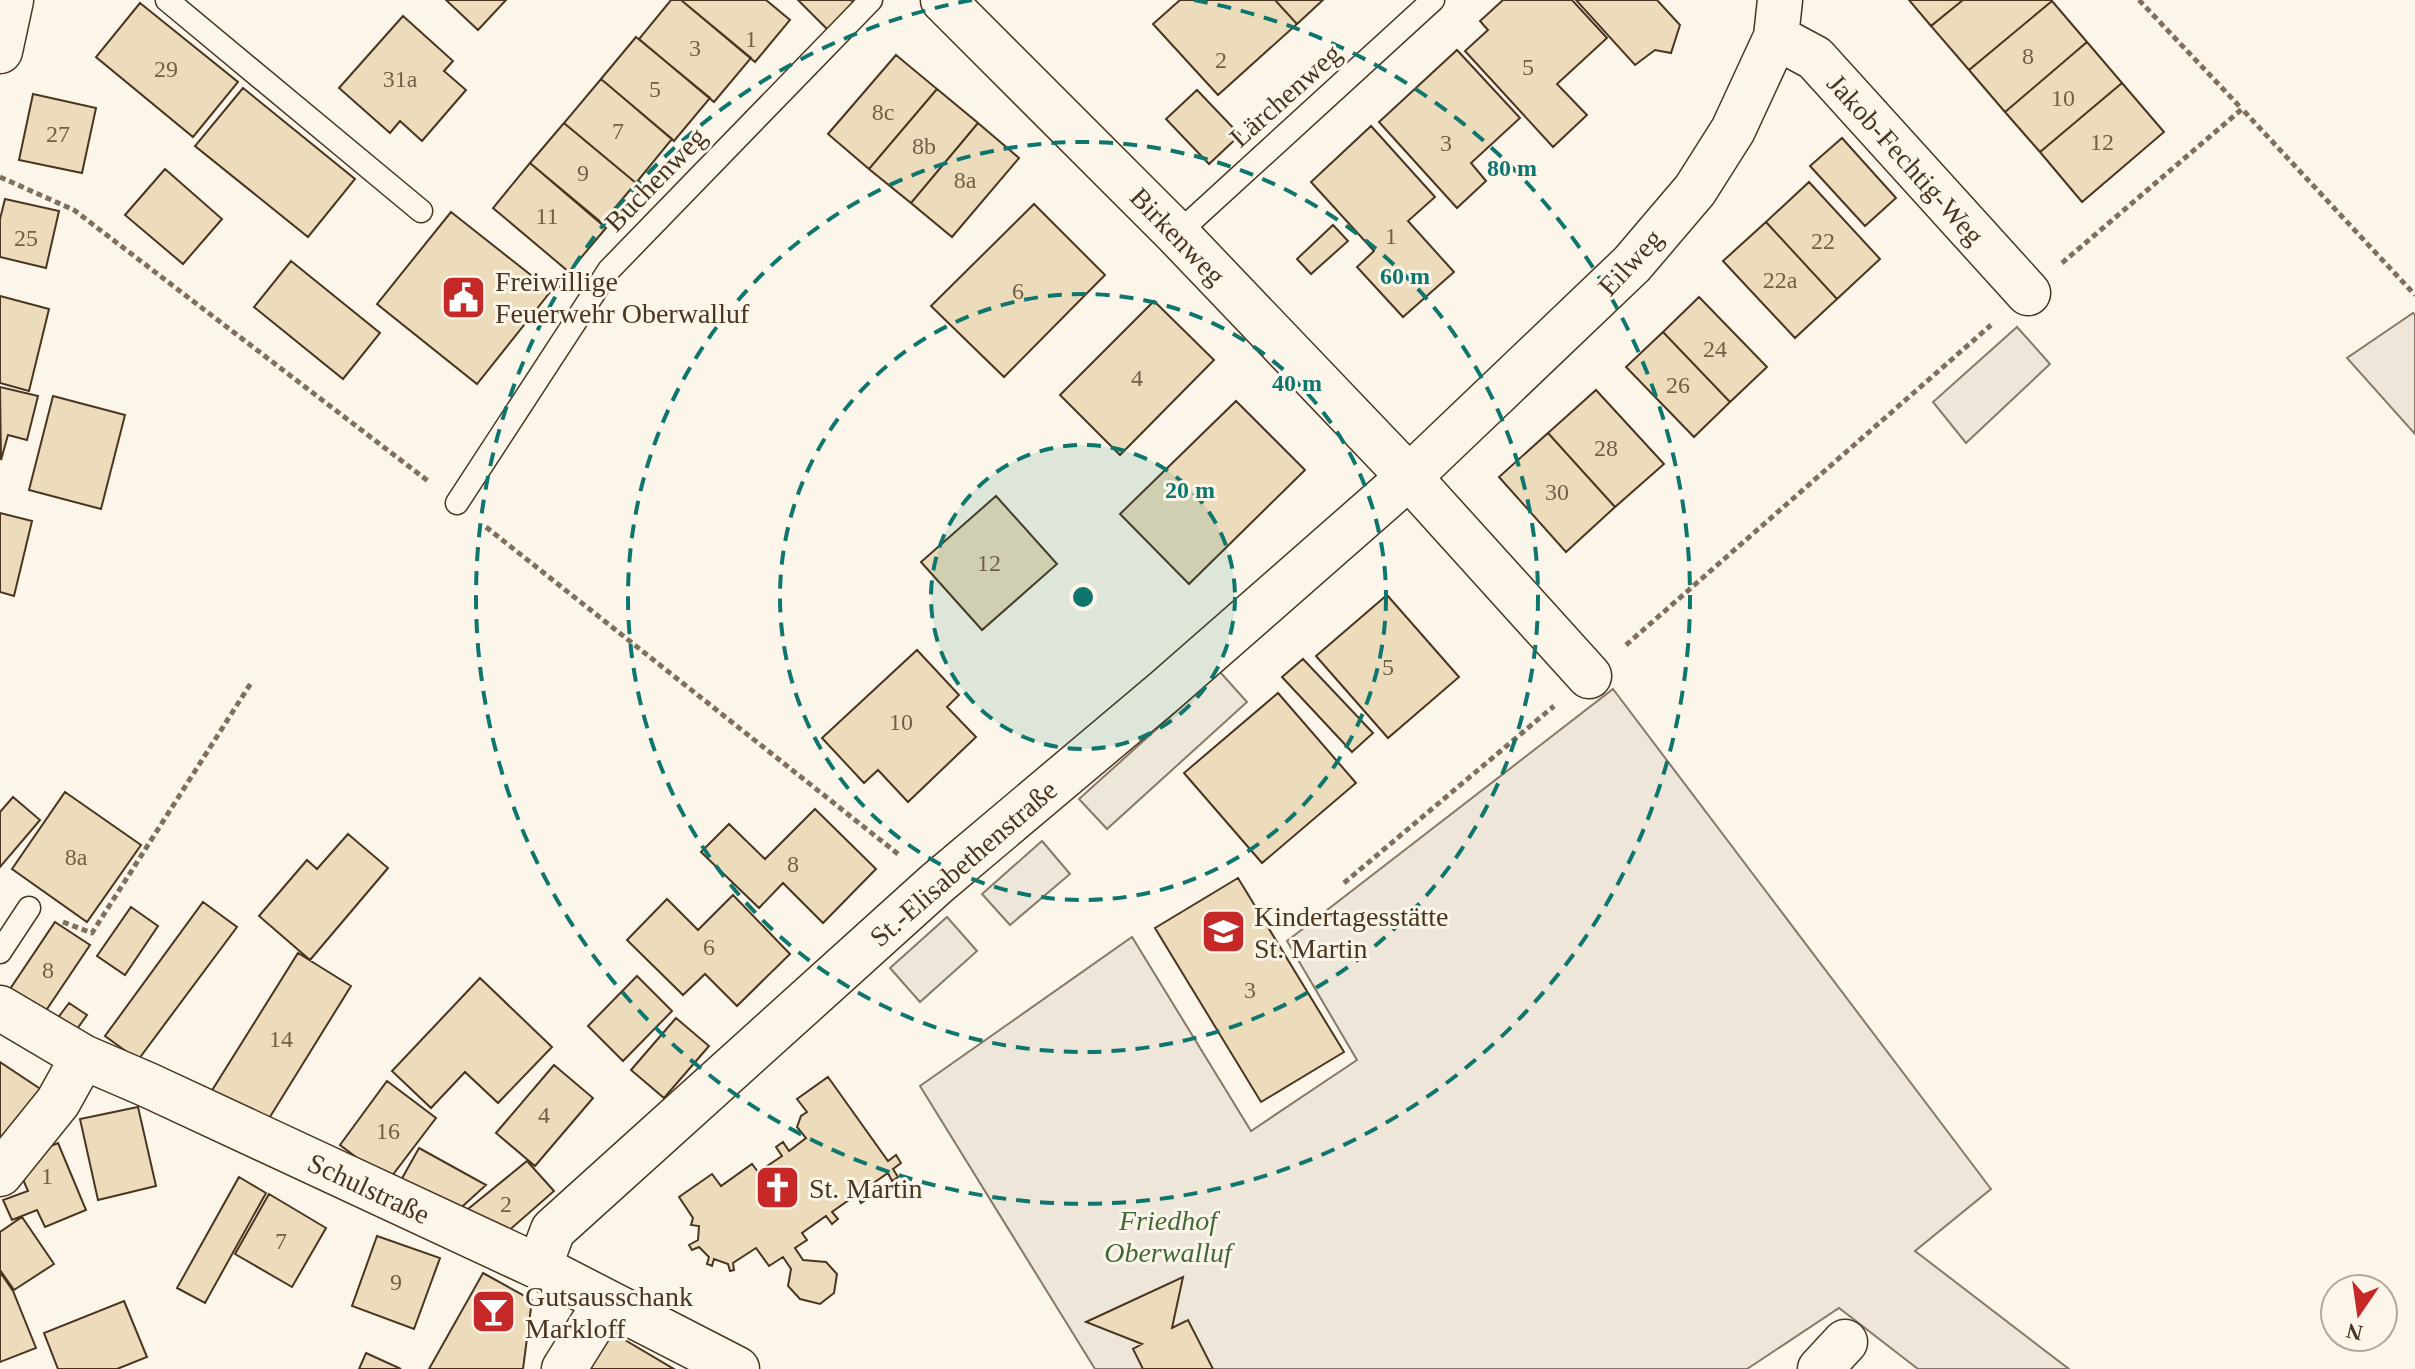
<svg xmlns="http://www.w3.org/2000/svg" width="2415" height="1369" font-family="'Times New Roman',serif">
  <rect width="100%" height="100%" fill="#fbf6e9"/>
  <path fill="#ede6d9" stroke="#887966" stroke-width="2" d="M2413,313L2415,315V434L2347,358Z
    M1613,689L1991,1189L1915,1251L2069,1369H1918L1839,1308L1747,1369H1095L920,1086L1132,937L1251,1131L1357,1060L1287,941Z"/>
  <path fill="#ede7d9" stroke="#887966" stroke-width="2" d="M2017,327L2050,364L1966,443L1933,402Z
    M1220,672L1247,702L1107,829L1079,799Z
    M1042,841L1070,874L1010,925L982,894Z
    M947,917L977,951L920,1002L890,968Z"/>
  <path fill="#ecdcbc" stroke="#4a3520" stroke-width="2" d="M446,0H506L478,30Z
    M671,0H681L751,58L714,102L639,39Z
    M681,0H766L790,20L755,62Z
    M798,0H851L855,4L828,30Z
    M1180,0H1275L1297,24L1218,95L1153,24Z
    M1275,0H1323L1297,24Z
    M1503,0H1572L1607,38L1557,84L1587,115L1553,147L1465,51L1488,30L1480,21Z
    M1576,0H1657L1680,25L1671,53L1655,50L1635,65Z
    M1909,0H1963L1931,26Z
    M1963,0H2051L2052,1L1969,70L1931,26Z
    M2052,1L2087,42L2005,112L1969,70Z
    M140,3L238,82L193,137L96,57Z
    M403,16L453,61L444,71L466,90L422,141L400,121L390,133L339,88Z
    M636,37L710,98L674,141L601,79Z
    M2087,42L2122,83L2040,152L2005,112Z
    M1457,50L1520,118L1471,163L1486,181L1457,208L1379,122Z
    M896,55L937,89L869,169L828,134Z
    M601,79L672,139L636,183L564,123Z
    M2122,83L2164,132L2082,202L2040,152Z
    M243,88L355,179L308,237L195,146Z
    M937,89L978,123L911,203L869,169Z
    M1197,90L1240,135L1209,164L1166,119Z
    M33,94L96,108L82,173L19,160Z
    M564,123L636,183L602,223L530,163Z
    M978,123L1019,158L952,237L911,203Z
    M1371,126L1435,197L1408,221L1454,272L1403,317L1357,267L1374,251L1311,182Z
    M1842,138L1896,198L1865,226L1810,166Z
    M530,163L606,228L569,272L493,208Z
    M165,169L222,219L183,264L125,215Z
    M1809,182L1880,259L1837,299L1766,222Z
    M5,199L59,211L46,268L0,257V219Z
    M1034,204L1105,275L1004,377L931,306Z
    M451,212L551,291L477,384L377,304Z
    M1766,222L1837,299L1795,338L1723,261Z
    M1333,225L1348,241L1311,274L1297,259Z
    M291,261L380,333L343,379L254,307Z
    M0,296L49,309L29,391L0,383Z
    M1699,297L1767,367L1730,402L1663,332Z
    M1154,301L1214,360L1120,455L1060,395Z
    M1663,332L1730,402L1694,437L1626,367Z
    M0,387L38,396L27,440L8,435L1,460Z
    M1596,390L1664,464L1615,507L1548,433Z
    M53,396L125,415L101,509L29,490Z
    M1236,401L1305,470L1189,584L1120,514Z
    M1548,433L1615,507L1566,552L1499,477Z
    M996,496L1057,564L982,630L921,562Z
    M0,513L32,521L14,596L0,592Z
    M1387,595L1459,677L1388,738L1316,656Z
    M917,650L959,695L947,707L976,737L908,802L878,770L864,783L822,738Z
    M1303,659L1373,733L1352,752L1282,677Z
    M1278,693L1356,783L1262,863L1184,773Z
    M65,792L141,845L87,922L12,869Z
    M13,797L40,820L0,867V812Z
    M815,809L876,869L823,923L783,883L759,908L701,852L729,824L765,859Z
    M348,834L388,868L310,960L259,916L307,860L317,869Z
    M1238,878L1344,1052L1261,1102L1155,928Z
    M733,895L790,954L737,1006L705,974L683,995L627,940L667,899L698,930Z
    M203,902L237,927L138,1060L105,1036Z
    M131,907L158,926L125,975L97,956Z
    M55,922L90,945L41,1018L6,995Z
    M298,953L351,986L265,1125L211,1092Z
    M637,976L672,1011L623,1061L588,1026Z
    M480,978L552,1047L498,1103L465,1072L431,1108L392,1071Z
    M69,1003L87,1015L72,1036L54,1023Z
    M676,1018L709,1046L664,1098L631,1070Z
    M0,1062L48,1094L12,1146L0,1138Z
    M554,1065L593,1098L535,1166L496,1133Z
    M828,1077L888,1161L896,1155L901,1163L893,1169L898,1177L892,1181L888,1173L862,1191L867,1199L861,1203L856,1195L832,1212L838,1219L832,1224L826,1216L802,1233L807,1240L795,1248L803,1260L826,1262L837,1274L834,1293L820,1304L800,1299L788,1286L791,1269L783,1257L769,1266L756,1248L733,1263L734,1270L730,1271L728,1264L714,1259L712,1266L707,1264L709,1257L699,1247L692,1250L689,1245L698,1240L699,1226L691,1225L693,1218L679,1197L712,1174L721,1186L752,1164L758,1172L782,1156L776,1147L783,1142L789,1151L806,1138L797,1127L801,1116L807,1112L797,1099Z
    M387,1081L436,1118L388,1181L340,1145Z
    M138,1107L156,1186L98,1200L80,1119Z
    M58,1143L86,1210L45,1227L37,1210L12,1220L3,1200L28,1191L15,1161Z
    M419,1148L486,1185L454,1214L400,1182Z
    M527,1161L554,1191L498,1240L457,1218Z
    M239,1177L266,1193L205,1303L177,1288Z
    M269,1194L326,1228L292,1287L235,1254Z
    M22,1217L54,1264L14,1290L0,1270V1232Z
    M377,1236L440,1258L414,1329L352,1306Z
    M0,1272L13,1291L36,1348L0,1362Z
    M483,1273L532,1300L523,1369H429Z
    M1183,1277L1172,1328L1188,1320L1213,1369H1143L1133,1349L1142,1344L1086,1322Z
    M124,1301L147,1357L117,1369H58L44,1333Z
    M608,1330L674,1369H585Z
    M366,1353L401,1369H359Z"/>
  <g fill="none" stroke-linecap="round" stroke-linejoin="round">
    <defs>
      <path id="service" d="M167,0L421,211
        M1177,234L1433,0
        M457,503L609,270L871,0
        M0,952L29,908"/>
      <path id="minor" d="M943,0L1177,234L1409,477L1589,676
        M1776,37L1815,58L2028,293
        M0,1008L83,1057L148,1085L539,1267L737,1369
        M0,1174L58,1102L83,1057
        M539,1267L553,1230L936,884L1165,691L1409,477L1632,264L1695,190L1733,130L1776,37L1780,0
        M564,1369L606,1302
        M1820,1369L1845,1342"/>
      <path id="tertiary" d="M0,51L11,0"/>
    </defs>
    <use href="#service" stroke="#4a3520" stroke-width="25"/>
    <use href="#minor" stroke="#4a3520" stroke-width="47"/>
    <use href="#tertiary" stroke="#4a3520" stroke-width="47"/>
    <path stroke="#7f6f5c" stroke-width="5" stroke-dasharray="6 4" stroke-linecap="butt" d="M2139,0L2242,109
      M0,177L74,210L428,481
      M2062,263L2242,109L2415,295
      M486,527L898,854
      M1626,645L1991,325
      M1344,883L1554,706
      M63,922L92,933L251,683"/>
    <use href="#service" stroke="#fbf6e9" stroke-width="22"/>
    <use href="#minor" stroke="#fbf6e9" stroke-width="44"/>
    <use href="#tertiary" stroke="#fbf6e9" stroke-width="44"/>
  </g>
  <circle cx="1083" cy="597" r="152" fill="#0f766e" fill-opacity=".12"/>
  <g fill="none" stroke="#0f766e" stroke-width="4" stroke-dasharray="14 10">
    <circle cx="1083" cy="597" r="152"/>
    <circle cx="1083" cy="597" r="303"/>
    <circle cx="1083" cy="597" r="455"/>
    <path d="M1194 0A607 607 0 1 1 972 0"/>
  </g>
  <defs>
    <symbol id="civic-square" viewBox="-11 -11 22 22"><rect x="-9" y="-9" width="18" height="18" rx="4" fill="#c62828" stroke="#fbf6e9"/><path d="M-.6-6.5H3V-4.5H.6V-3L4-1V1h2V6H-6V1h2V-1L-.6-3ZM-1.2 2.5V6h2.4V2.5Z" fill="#fff"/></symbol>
    <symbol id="school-square" viewBox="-11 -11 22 22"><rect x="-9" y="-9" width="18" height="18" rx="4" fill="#c62828" stroke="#fbf6e9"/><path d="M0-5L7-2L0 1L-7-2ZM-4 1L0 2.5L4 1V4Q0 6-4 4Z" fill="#fff"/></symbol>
    <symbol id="church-square" viewBox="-11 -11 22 22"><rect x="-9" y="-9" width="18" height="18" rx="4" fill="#c62828" stroke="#fbf6e9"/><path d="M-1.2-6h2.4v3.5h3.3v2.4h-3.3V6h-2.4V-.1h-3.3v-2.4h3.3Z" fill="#fff"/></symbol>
    <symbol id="bar-square" viewBox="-11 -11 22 22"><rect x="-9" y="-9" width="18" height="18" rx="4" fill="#c62828" stroke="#fbf6e9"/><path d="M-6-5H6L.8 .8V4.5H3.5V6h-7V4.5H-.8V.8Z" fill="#fff"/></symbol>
  </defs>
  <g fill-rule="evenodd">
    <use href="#civic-square" x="438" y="272" width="51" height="51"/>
    <use href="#school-square" x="1198" y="906" width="51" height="51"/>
    <use href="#church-square" x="752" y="1162" width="51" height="51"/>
    <use href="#bar-square" x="468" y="1286" width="51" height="51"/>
  </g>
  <g text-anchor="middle" stroke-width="6" stroke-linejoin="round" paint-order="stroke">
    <g font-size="24" fill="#725f47">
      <text x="751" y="47">1</text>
      <text x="695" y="56">3</text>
      <text x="2028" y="64">8</text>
      <text x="1221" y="68">2</text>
      <text x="1528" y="75">5</text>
      <text x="166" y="77">29</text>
      <text x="400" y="87">31a</text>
      <text x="655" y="97">5</text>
      <text x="2063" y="106">10</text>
      <text x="883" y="120">8c</text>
      <text x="618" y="139">7</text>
      <text x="58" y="142">27</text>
      <text x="2102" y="150">12</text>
      <text x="1446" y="151">3</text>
      <text x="924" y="154">8b</text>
      <text x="583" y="181">9</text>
      <text x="965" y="188">8a</text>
      <text x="547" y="224">11</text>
      <text x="1391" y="244">1</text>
      <text x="26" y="246">25</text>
      <text x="1823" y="249">22</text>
      <text x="1780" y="288">22a</text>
      <text x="1018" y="299">6</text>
      <text x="1715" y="357">24</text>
      <text x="1137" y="386">4</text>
      <text x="1678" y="393">26</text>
      <text x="1606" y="456">28</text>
      <text x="1557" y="500">30</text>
      <text x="989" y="571">12</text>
      <text x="1388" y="675">5</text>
      <text x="901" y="730">10</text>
      <text x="76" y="865">8a</text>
      <text x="793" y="872">8</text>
      <text x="709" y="955">6</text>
      <text x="48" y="978">8</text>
      <text x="1250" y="998">3</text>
      <text x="281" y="1047">14</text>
      <text x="544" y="1123">4</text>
      <text x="388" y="1139">16</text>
      <text x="47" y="1184">1</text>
      <text x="506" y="1212">2</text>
      <text x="281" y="1249">7</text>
      <text x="396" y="1290">9</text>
    </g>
    <g font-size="28" fill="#4a3520" stroke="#fbf6e9">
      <text transform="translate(1285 95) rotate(-42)" y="10">Lärchenweg</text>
      <text transform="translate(1906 159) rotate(48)" y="10">Jakob-Fechtig-Weg</text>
      <text transform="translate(655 179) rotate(-46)" y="10">Buchenweg</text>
      <text transform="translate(1178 236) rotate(46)" y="10">Birkenweg</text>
      <text transform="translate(1630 262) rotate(-47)" y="10">Eilweg</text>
      <text transform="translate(963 863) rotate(-41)" y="10">St.-Elisabethenstraße</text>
      <text transform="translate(369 1188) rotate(25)" y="10">Schulstraße</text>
    </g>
    <g font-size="28" fill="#4a3520" stroke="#fbf6e9" text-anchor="start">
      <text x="495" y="291">Freiwillige<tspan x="495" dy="32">Feuerwehr Oberwalluf</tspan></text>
      <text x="1254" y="926">Kindertagesstätte<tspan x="1254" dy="32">St. Martin</tspan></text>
      <text x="809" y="1198">St. Martin</text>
      <text x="525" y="1306">Gutsausschank<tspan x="525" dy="32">Markloff</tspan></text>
    </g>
    <g font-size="28" font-style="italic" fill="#436837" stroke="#fbf6e9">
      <text x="1168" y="1230">Friedhof<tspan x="1168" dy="32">Oberwalluf</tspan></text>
    </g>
  </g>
  <circle cx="1083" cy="597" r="12" fill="#0f766e" stroke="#fbf6e9" stroke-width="4"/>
  <g font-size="24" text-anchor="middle" font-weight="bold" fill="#0f766e" stroke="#fbf6e9" stroke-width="6" stroke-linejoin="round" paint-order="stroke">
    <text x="1512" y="176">80 m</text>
    <text x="1405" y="284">60 m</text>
    <text x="1297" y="391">40 m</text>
    <text x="1190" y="498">20 m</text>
  </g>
  <g transform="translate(2359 1313) rotate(193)"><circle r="38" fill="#fbf6e9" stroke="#b4a999" stroke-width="2"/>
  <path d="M0-6L14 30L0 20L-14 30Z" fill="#c62828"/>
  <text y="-12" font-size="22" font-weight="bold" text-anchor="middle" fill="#4a3520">N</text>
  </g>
</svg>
